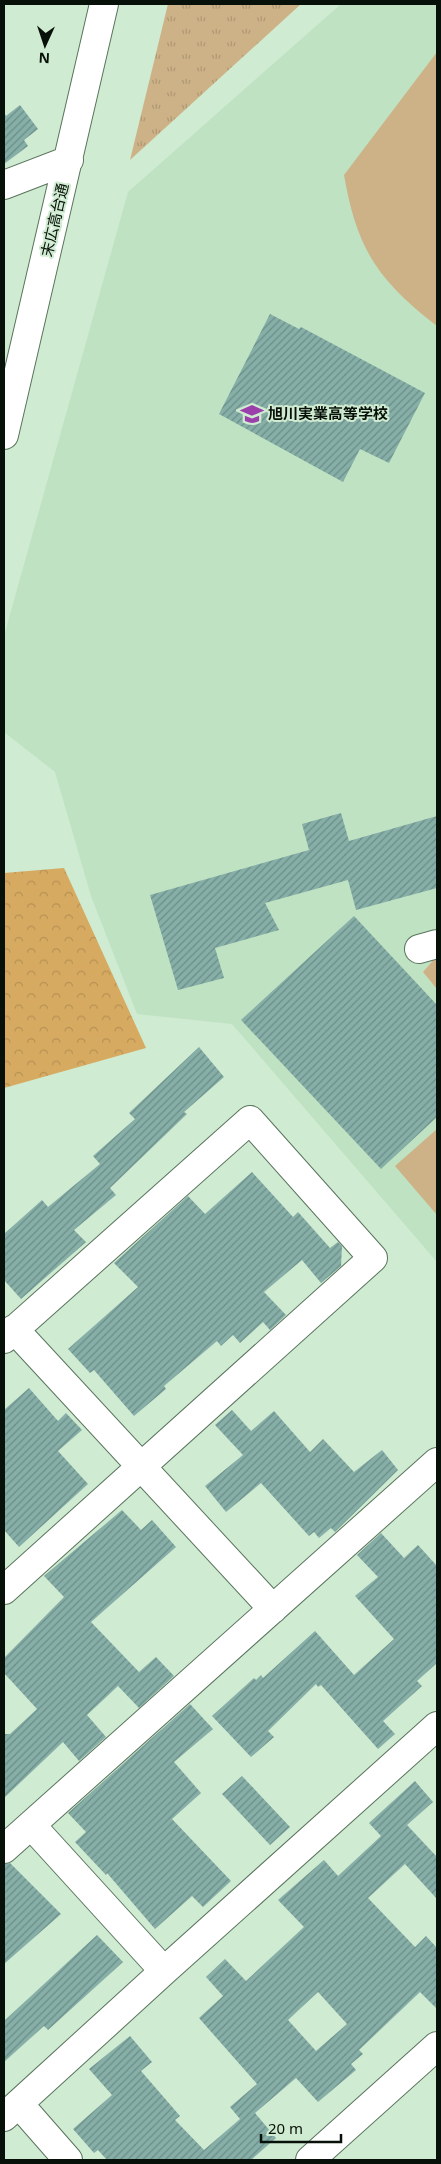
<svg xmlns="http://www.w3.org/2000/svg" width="441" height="2164" font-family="'Noto Sans','Noto Sans JP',sans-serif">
  <defs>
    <pattern id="grass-tufts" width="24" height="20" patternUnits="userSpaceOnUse" patternTransform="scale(1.25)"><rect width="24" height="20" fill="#cdb287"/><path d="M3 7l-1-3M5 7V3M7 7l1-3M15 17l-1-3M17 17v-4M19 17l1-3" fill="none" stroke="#af9873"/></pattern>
    <pattern id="forest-crowns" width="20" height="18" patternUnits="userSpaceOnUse" patternTransform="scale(1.25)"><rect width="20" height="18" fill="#d7aa61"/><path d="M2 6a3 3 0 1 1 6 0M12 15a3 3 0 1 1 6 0" fill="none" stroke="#b79153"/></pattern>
    <pattern id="building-hatch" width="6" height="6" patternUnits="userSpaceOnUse" patternTransform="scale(1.25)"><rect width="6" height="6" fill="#86afa8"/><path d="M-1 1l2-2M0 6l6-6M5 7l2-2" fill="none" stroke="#6c8d87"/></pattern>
  </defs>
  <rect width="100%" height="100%" fill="#cfebd1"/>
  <path fill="#bfe2c3" d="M341,4H437V1262L232,1024L137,1014L91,896L55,772L4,732V636L128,192Z"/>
  <path fill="url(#grass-tufts)" d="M168,4H301L130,160Z"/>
  <path fill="url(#forest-crowns)" d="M64,868L146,1048L4,1088V873Z"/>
  <path fill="#cdb287" d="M437,52V326C378,280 357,250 344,175Z
    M437,956V989L423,972Z
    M437,1129V1215L395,1166Z"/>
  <path fill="url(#building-hatch)" fill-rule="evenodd" d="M20,105L38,129L24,140L28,146L4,164V113L6,116Z
    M270,314L299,329L301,327L425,393L389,463L360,449L343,482L219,414Z
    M341,813L349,841L437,816V888L356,910L348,880L265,903L279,930L215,948L224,978L178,990L150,895L309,850L302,824Z
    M354,916L437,1005V1117L381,1169L241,1020Z
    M199,1047L224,1077L184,1112L187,1114L110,1188L116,1195L74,1230L86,1242L21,1299L4,1280V1234L42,1200L48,1207L100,1164L93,1156L135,1119L129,1113Z
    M252,1172L293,1217L298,1212L330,1248L338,1242L342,1246L341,1266L321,1283L302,1260L264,1292L286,1315L270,1330L263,1322L240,1343L233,1335L221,1346L217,1341L164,1386L166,1389L134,1416L94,1370L90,1373L68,1349L138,1287L114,1263L188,1196L205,1214Z
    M29,1388L58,1421L66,1413L82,1430L58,1451L88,1484L19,1547L4,1530V1410Z
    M232,1410L251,1431L274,1411L310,1452L323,1439L354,1472L382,1450L398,1470L335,1532L331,1528L319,1538L314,1532L309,1536L261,1483L226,1512L205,1486L243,1455L215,1425Z
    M122,1510L141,1530L152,1520L176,1547L91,1622L139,1672L156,1657L174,1676L139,1708L118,1686L87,1715L106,1737L79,1761L63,1742L4,1798V1734H10L37,1709L4,1673V1658L64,1597L44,1576Z
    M381,1533L404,1558L418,1545L437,1566V1663L417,1681L422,1686L383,1721L395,1734L378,1749L321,1685L318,1687L316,1684L268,1731L274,1737L251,1757L212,1716L254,1678L256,1680L261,1675L263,1678L315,1631L354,1675L394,1639L355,1596L378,1577L357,1555Z
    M190,1704L213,1729L174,1762L201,1793L172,1819L231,1881L203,1907L192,1896L155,1929L107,1873L106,1875L75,1842L86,1832L68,1813Z
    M242,1776L290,1827L270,1845L222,1794Z
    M415,1781L433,1802L407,1825L437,1857V1899L405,1864L368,1898L415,1947L426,1936L437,1948V2009L420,1992L359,2050L363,2054L351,2064L356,2070L318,2102L296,2078L255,2113L276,2138L251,2160H107L98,2150L94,2153L73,2129L112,2095L89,2069L130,2036L152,2062L141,2071L180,2116L175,2120L204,2150L240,2119L230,2107L257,2084L199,2018L223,1996L206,1977L225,1959L246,1981L304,1927L278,1900L324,1860L338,1876L381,1836L369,1823ZM318,1992L347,2024L316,2051L288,2020Z
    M10,1863L61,1914L4,1964V1864Z
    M97,1935L123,1962L48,2030L44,2026L4,2062V2021Z"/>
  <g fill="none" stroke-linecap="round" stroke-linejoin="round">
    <defs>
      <path id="minor" d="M4,185L69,160
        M4,435L104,4
        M419,949L437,944
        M14,1329L273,1609
        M4,1339L250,1120L373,1258L4,1590
        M31,1825L164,1971
        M4,1849L437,1462
        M19,2104L68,2160
        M4,2117L164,1971L437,1726
        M310,2160L437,2046"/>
    </defs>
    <use href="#minor" stroke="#5a745d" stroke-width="30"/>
    <use href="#minor" stroke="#fff" stroke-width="28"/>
  </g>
  <defs>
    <symbol id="school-bare" viewBox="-9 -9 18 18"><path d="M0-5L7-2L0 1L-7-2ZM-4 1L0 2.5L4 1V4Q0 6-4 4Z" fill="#9b40aa" stroke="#cfebd1" stroke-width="2.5" paint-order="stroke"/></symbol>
  </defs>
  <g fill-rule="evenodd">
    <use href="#school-bare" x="236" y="398" width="32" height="32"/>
  </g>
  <g text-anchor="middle" stroke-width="4" stroke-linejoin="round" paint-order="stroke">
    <g font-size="15" fill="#081109" stroke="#cfebd1">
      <text transform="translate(55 220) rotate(-77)" y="5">末広高台通</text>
    </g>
    <g font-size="15" font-weight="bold" fill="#081109" stroke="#cfebd1" text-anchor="start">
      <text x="268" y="419">旭川実業高等学校</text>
    </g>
  </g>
  <rect width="441" height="2164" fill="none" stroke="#081109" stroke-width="10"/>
  <g transform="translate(45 45) rotate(183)" stroke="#cfebd1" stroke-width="4" paint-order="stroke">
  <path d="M0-4L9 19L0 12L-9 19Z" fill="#081109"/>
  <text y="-8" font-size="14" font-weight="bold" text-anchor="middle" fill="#081109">N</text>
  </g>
  <path d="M261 2134v8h80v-8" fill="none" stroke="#081109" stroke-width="2.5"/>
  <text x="268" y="2134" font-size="15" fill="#081109" stroke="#cfebd1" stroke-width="4" paint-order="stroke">20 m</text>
</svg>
